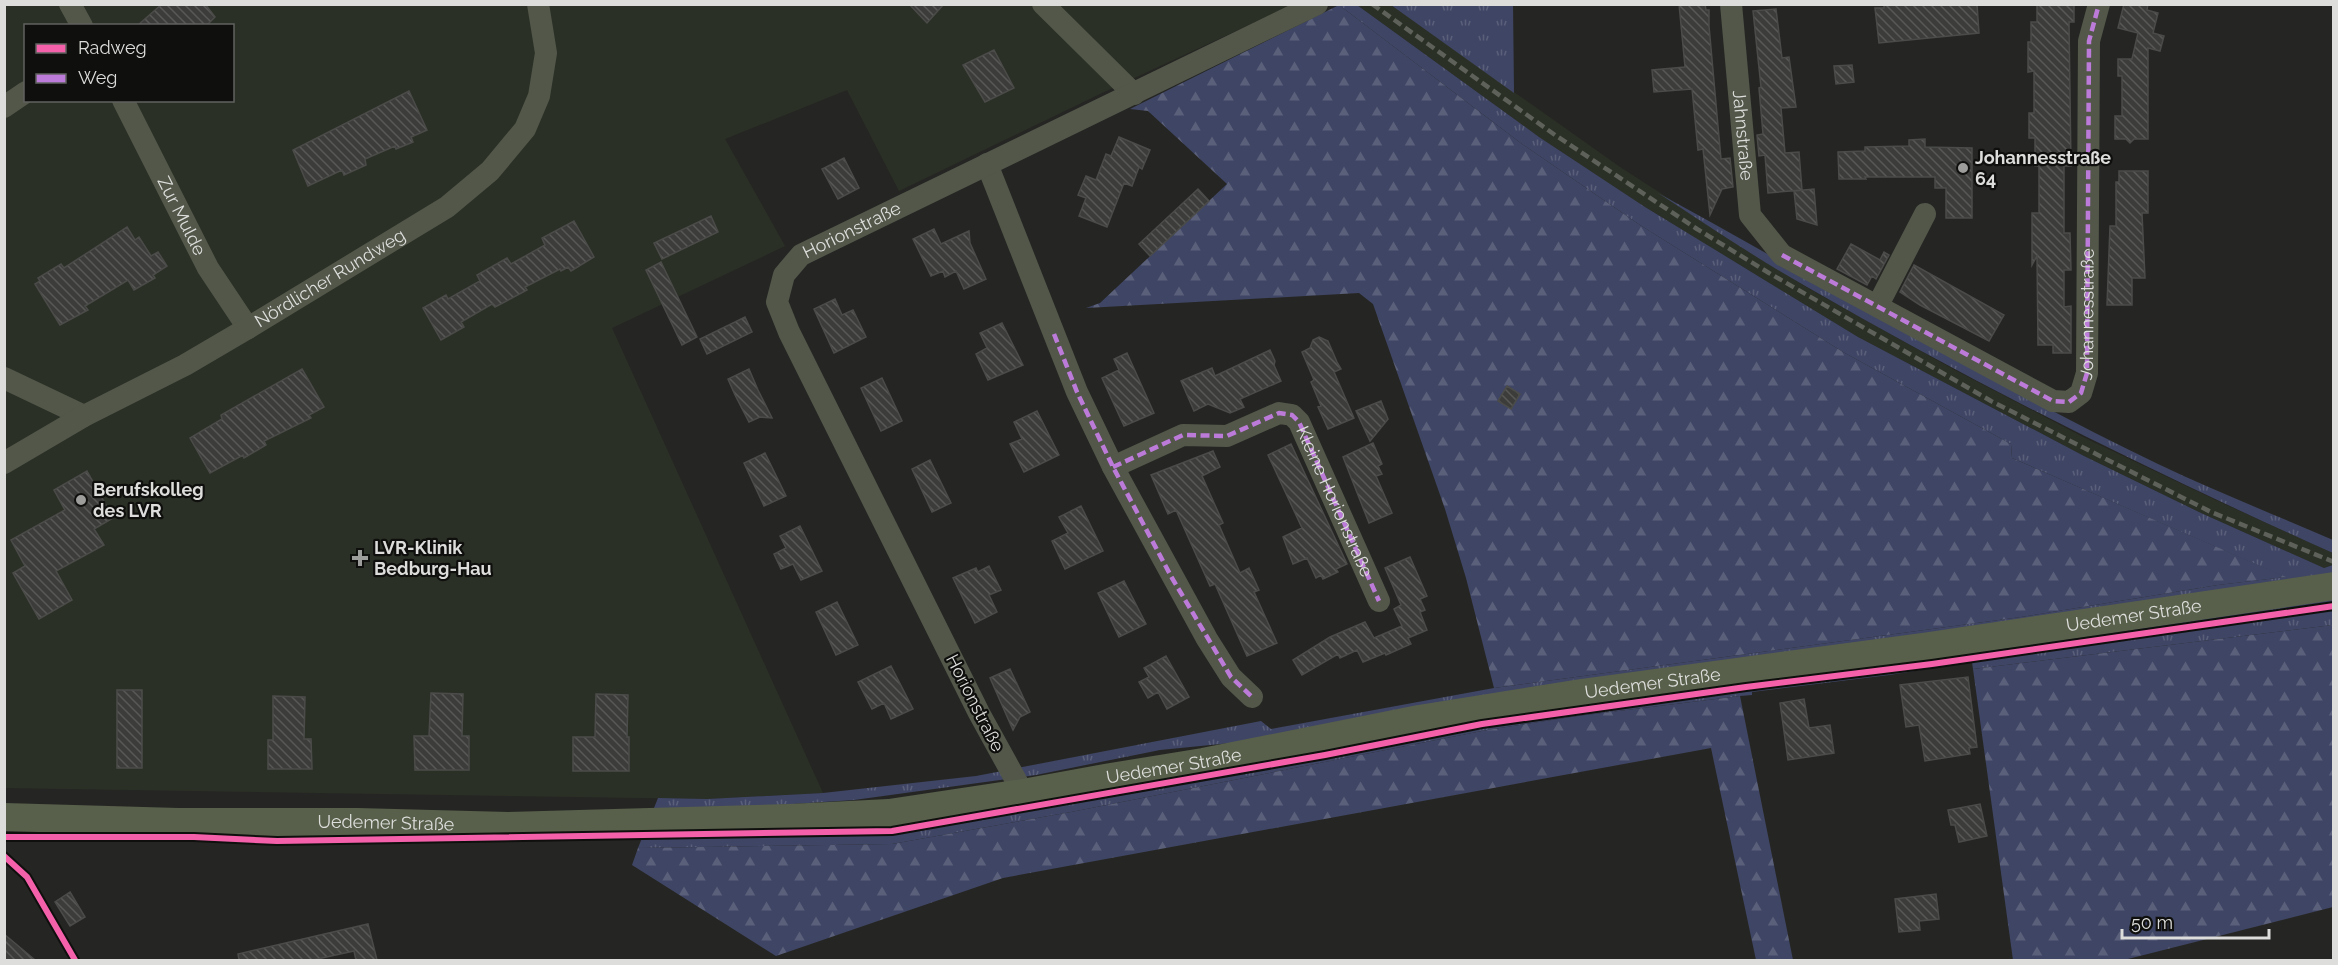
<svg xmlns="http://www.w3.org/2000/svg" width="2338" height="965" font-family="Raleway,sans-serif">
  <defs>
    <pattern id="grass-tufts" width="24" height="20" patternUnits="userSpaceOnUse" patternTransform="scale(1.5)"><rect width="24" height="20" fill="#3f4565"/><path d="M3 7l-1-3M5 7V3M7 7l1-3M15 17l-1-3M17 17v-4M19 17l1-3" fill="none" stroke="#5a5f7a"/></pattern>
    <pattern id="forest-firs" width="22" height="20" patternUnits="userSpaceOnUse" patternTransform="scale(1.5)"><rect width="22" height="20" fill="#3f4565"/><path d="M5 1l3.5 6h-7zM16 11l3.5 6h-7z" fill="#5a5f7a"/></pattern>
    <pattern id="building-back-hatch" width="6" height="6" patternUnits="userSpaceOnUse" patternTransform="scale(1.5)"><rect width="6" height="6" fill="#3c3c3a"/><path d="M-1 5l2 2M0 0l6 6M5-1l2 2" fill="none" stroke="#585856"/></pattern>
  </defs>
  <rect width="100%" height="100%" fill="#252623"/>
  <path fill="#2b3026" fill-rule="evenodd" d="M5,5H1292L1102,93L899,191L847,90L725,139L785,246L612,328L823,793L707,799L5,788ZM26,26H232V100H26Z
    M1357,5H1391L1620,167L1806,287L1951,368L2085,438L2220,502L2333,553V565L2324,568L2201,513L2084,456L1858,337L1645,207L1539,137Z"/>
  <path fill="url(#grass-tufts)" d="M1339,5H1357L1539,137L1645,207L1858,337L2084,456L2201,513L2324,568L2333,565V576L1271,739L1160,750L1036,775L854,800L652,813L658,798L707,799L823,793L976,776L1261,721L1271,729L1494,688L2021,617L2218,585L2285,577L2012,458L2011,444L1843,352L1640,225L1522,144Z
    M1391,5H1513L1514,93Z
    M1658,193C1824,284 1987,382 2158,464C2215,491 2275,515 2333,540V553C2154,473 1978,386 1807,287C1756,258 1707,225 1658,193Z
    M2333,595V625L1973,669L1972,662L1889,675L1752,692V695L1740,696L1578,716L1487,730L1071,812L892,844L638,848L644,833L1485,719Z"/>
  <path fill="url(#forest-firs)" d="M1339,5L1522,144L1640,225L1843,352L2011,444L2012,458L2286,577L2218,585L2021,617L1494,688L1466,578L1445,509L1373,304L1359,293L1086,308L1100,303L1227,184L1148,111L1130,109Z
    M2333,625V907L2124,960H2013L1973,669Z
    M1740,696L1793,960H1756L1711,748L1003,878L776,956L632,865L638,848L892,844L1071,812L1487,730L1578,716Z"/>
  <path fill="url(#building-back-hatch)" stroke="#4b4c4a" stroke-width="1.5" d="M162,4H205L215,17L206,26H137Z
    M909,4H944L927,23Z
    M1679,4H1705L1706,10H1709V26L1721,159L1730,158L1733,187L1722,189L1710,215L1703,149L1698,150L1692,89L1654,92L1652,70L1685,67Z
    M1884,4H1977L1979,33L1879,43L1875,8H1884Z
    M2037,4H2074V22H2069L2071,166H2064V233H2070L2071,270H2064V307L2071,306V353H2053V345H2038L2037,256L2032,265V213H2039V166H2035V138H2029V113H2034V71L2028,72V42H2031V22H2037Z
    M2124,4H2148L2147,10L2158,13L2153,33L2164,36L2160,51L2148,48V139H2134L2130,143L2126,139H2115V116H2122V76H2118V59H2132L2138,33L2118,28Z
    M1776,9L1782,58L1789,57L1796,107L1781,108L1785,153L1799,152L1802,190L1768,193L1765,155L1759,156L1757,135L1763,134L1759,88L1761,87L1753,11Z
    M994,50L1014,88L985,102L963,65Z
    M1852,65L1854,82L1836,84L1834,66Z
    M409,91L427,130L411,137L413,142L396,149L395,146L365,159L366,165L344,175L342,170L308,186L293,150Z
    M1119,137L1150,150L1142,169L1139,167L1132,186L1124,183L1107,227L1079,216L1086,198L1078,195L1086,176L1096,180L1106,154L1111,156Z
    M1925,139V147L1972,148V218H1946V188H1935V177H1865L1866,179H1839L1838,152L1865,151V147L1909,146V140Z
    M844,158L859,188L838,199L822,169Z
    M2119,171H2148V213H2142L2145,278H2132V305H2107L2110,226H2116V182H2119Z
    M1198,189L1209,201L1150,256L1139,244Z
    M1814,189L1817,225L1797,219L1794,191Z
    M711,216L718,232L662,259L654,243Z
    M574,221L594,257L571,271L568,267L561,271L560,269L525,287L527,290L495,307L492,304L461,322L464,327L441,340L423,308L446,295L448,299L480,281L477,275L507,258L511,264L545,245L542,238Z
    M127,227L135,240L139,237L151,256L158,252L167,266L153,275L155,278L134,290L128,280L85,306L88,310L60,325L35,284L40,281L38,278L61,264L64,268Z
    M934,229L941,244L969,231L970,243L986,279L964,289L956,271L945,277L943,271L931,276L913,239Z
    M1851,244L1880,260L1884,252L1889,255L1876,279L1872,276L1867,285L1837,269Z
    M661,262L697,337L682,345L646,270Z
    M1914,265L2004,315L1989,341L1920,305L1900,292Z
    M835,299L842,315L853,310L866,337L834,353L814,309Z
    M745,317L752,332L707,354L700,339Z
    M1002,323L1023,365L988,380L976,354L987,348L980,333Z
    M1319,337L1328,341L1337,362L1341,369L1334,372L1354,418L1328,429L1318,407L1321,406L1311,382L1314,380L1302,352L1310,348L1313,340Z
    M1270,350L1275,361L1274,365L1281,381L1240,399L1244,407L1230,413L1208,404L1194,411L1181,381L1212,368L1215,376Z
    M1127,353L1154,413L1124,426L1102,378L1119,370L1114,359Z
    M302,369L324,407L309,415L311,418L264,441L266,445L244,458L243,455L210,473L190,438L222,419L221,415Z
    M749,369L758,390L772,418L760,417L749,422L735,395L728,379Z
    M882,378L902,421L881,431L861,388Z
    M1507,386L1520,394L1511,409L1498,401Z
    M1381,401L1388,419L1370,441L1356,411Z
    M1037,411L1059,455L1024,472L1010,444L1022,439L1014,422Z
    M1373,443L1382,464L1378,466L1382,474L1376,476L1392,513L1369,523L1343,457Z
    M1291,444L1347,564L1336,569L1338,572L1323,579L1321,575L1316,578L1307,558L1293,564L1283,537L1302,528L1268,455Z
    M1213,451L1220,467L1202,476L1223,523L1219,525L1240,573L1249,568L1259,590L1254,592L1277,643L1247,656L1215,584L1210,586L1176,510L1168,514L1151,475Z
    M765,453L786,496L764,506L744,463Z
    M930,460L951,503L932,512L912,469Z
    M87,471L113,518L94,529L104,545L56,571L72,600L39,619L13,573L25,566L11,540L65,510L54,490Z
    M1081,506L1103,551L1065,569L1052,541L1068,533L1059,517Z
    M800,526L822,571L801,580L793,564L781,569L774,554L786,548L780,536Z
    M1410,557L1427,596L1420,599L1425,610L1420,612L1427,630L1408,638L1411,644L1386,655L1385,653L1363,662L1357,650L1340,658L1338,654L1302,675L1293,660L1330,637L1365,622L1374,638L1402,626L1394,609L1401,605L1385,568Z
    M989,566L1001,590L989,595L997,612L975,623L953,578L976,568L978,572Z
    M1124,581L1146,624L1119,637L1098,593Z
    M837,602L858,645L836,655L816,612Z
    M1166,656L1189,697L1167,709L1158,692L1148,698L1139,682L1149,677L1144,668Z
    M891,666L913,709L891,719L884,703L872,709L858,682Z
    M1010,669L1030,712L1020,717L1013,730L990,678Z
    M1968,677L1977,747L1969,748L1970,754L1925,761L1919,725L1906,727L1900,685Z
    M117,690H142V768H117Z
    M431,693L463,694L462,736H469V770H415L414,736H429Z
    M596,694L628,695L627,737H629V771H573V737H595Z
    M273,696L305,697L304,739H311L312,769H268V740H273Z
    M1804,699L1809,728L1830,725L1834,753L1788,760L1780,703Z
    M1980,804L1987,836L1959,842L1955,825H1951L1948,810Z
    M70,892L85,917L70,926L55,902Z
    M1936,894L1939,919L1919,921L1920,930L1899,932L1895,899Z
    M368,924L377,960H356L354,951L313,960H239L238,954Z
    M4,934L35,960H4Z"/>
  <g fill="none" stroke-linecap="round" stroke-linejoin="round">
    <g stroke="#52574a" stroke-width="22">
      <path d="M70,4L82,26"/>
      <path d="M1043,4L1134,94"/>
      <path id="s1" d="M1731,4L1750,215L1782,255L2053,401L2069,402L2081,393L2087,373L2089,41L2099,4"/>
      <path id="s2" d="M123,100L208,268L248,328"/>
      <path d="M4,107L26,92"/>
      <path d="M987,164L1077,392L1113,467L1207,639L1231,677L1252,697"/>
      <path d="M1878,305L1925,214"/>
      <path d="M4,378L84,416"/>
      <path id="s3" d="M4,463L84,416L185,365L248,328L447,207L490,171L525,129L539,96L546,53L538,4"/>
      <path id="s4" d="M1113,467L1183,435L1227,436L1279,413L1292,415L1299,422L1379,601"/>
      <path id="s5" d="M1023,793L979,713L789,332L777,302L784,275L801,255L1317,4"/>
    </g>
    <path stroke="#58604b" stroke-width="28" id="s6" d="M4,817L178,822H357L508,826L789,818L889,813L1023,793L1105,778L1203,762L1419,719L1581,693L1929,646L2334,586"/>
    <path stroke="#5d6159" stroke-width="4.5" stroke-dasharray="9 4.5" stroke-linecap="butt" d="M1372,4L1555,135L1697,229L1769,273L1991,401L2211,512L2334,562"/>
    <path stroke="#bd7bd9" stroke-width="4.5" stroke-dasharray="9 4.5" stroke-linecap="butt" d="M1782,255L2053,401L2069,402L2081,393L2087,373L2089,41L2099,4
      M1054,334L1077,392L1113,467L1172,578L1231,677L1252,697
      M1113,467L1183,435L1227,436L1279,413L1292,415L1299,422L1379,601"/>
    <defs>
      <path id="cycleway" d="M4,837H194L277,841L892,831L1325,755L1482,724L1746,687L1932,664L2334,606
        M4,856L27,877L75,960"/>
    </defs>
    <use href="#cycleway" stroke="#0f100e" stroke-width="10"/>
    <use href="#cycleway" stroke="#f560ab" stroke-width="6"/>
  </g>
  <g fill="#9d9e9b" stroke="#0f100e" stroke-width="2">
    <circle cx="1963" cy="168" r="6"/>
    <circle cx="81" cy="500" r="6"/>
    <path d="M357 549h6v6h6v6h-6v6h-6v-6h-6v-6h6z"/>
  </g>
  <g text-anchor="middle" stroke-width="4.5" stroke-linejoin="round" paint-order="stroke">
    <g font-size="18" fill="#dddedb" stroke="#0f100e">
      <text dy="6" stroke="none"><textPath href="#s1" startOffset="132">Jahnstraße</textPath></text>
      <text dy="6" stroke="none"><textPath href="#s2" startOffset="130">Zur Mulde</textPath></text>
      <text dy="6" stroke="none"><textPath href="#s5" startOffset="660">Horionstraße</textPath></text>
      <text dy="6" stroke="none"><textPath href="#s3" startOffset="375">Nördlicher Rundweg</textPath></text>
      <text dy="6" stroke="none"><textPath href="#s1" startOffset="682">Johannesstraße</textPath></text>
      <text dy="6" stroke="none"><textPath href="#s4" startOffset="288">Kleine Horionstraße</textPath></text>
      <text dy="6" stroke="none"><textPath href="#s6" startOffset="2146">Uedemer Straße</textPath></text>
      <text dy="6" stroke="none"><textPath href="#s6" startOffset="1660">Uedemer Straße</textPath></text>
      <text transform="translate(975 703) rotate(63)" y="6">Horionstraße</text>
      <text dy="6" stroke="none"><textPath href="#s6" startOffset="1174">Uedemer Straße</textPath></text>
      <text dy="6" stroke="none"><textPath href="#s6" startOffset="382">Uedemer Straße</textPath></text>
    </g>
    <g font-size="18" font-weight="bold" fill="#dddedb" stroke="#0f100e" text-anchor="start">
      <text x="1975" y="164">Johannesstraße<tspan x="1975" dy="21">64</tspan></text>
      <text x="93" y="496">Berufskolleg<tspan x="93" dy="21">des LVR</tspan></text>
      <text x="374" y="554">LVR-Klinik<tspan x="374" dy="21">Bedburg-Hau</tspan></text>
    </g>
  </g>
  <rect width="2338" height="965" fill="none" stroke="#dddedb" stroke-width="12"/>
  <rect x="24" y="24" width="210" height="78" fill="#0f100e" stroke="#616260" stroke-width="1.5"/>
  <rect x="36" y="44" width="30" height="9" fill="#f560ab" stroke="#616260" stroke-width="1.5"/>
  <text x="78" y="54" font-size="18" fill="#dddedb">Radweg</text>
  <rect x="36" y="74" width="30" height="9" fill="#bd7bd9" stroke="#616260" stroke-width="1.5"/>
  <text x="78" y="84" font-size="18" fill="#dddedb">Weg</text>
  <path d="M2122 929v9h147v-9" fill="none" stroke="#dddedb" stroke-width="3"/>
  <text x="2131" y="929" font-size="18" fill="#dddedb" stroke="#0f100e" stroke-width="4.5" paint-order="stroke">50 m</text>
</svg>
